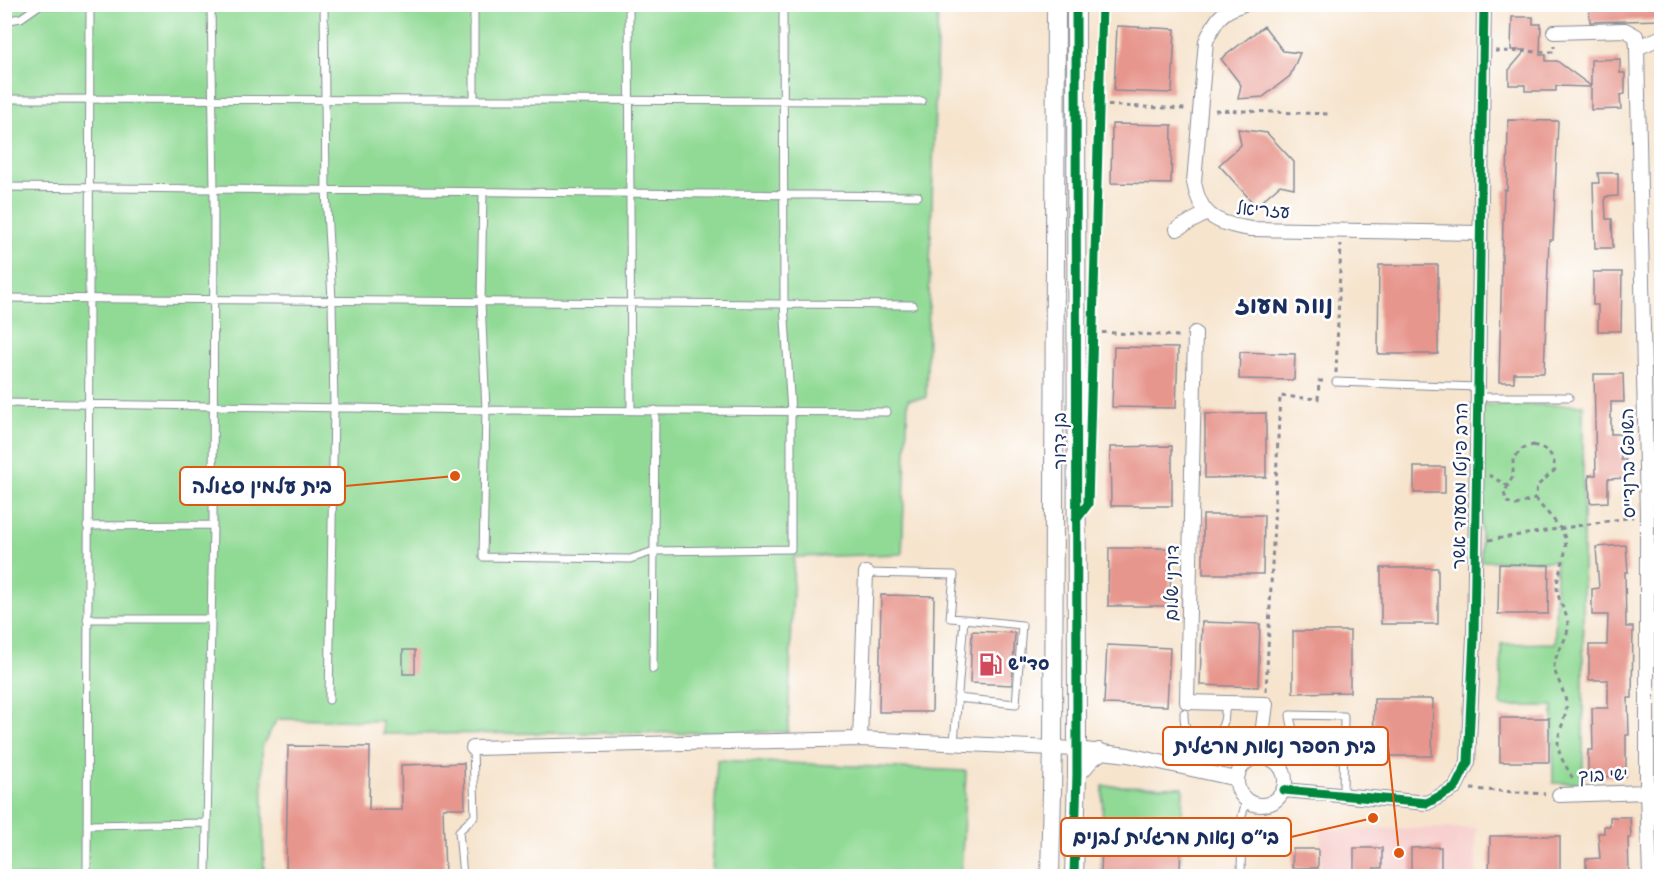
<svg xmlns="http://www.w3.org/2000/svg" width="1666" height="881" font-family="'Balsamiq Sans','Playpen Sans Hebrew',sans-serif">
  <rect width="100%" height="100%" fill="#fff"/>
  <filter id="ink" filterUnits="userSpaceOnUse"><feTurbulence type="fractalNoise" baseFrequency=".0167" numOctaves="2"/><feDisplacementMap in="SourceGraphic" scale="12" xChannelSelector="R" yChannelSelector="G"/><feConvolveMatrix kernelMatrix="1 2 1 2 8 2 1 2 1" color-interpolation-filters="sRGB"/></filter>
  <filter id="wash" filterUnits="userSpaceOnUse"><feTurbulence type="fractalNoise" baseFrequency=".008" numOctaves="4" result="noise"/><feDisplacementMap in="SourceGraphic" scale="24" xChannelSelector="R" yChannelSelector="G"/><feGaussianBlur stdDeviation="1.35" result="paint"/><feColorMatrix in="noise" values="0 0 0 0 0 0 0 0 0 0 0 0 0 0 0 0 0 1.4 0 .05"/><feComposite in="paint" operator="in"/></filter>
  <g filter="url(#wash)">
    <rect width="100%" height="100%" fill="#f6e4cd"/>
    <path fill="#f7d0cf" d="M1476,828V876H1321V829Z"/>
    <path fill="#91da95" stroke="#56847a" stroke-width="1.5" d="M5,5H938L926,398L908,399L902,554L794,557L788,732L383,734L382,721L277,719L262,747L264,876H5Z
      M1481,405H1583V783H1553V706H1501V644L1555,643L1556,561H1481Z
      M717,760L966,771L961,876H712Z
      M1103,786L1183,787L1180,876H1101Z"/>
    <g id="blocks">
      <path fill="#e7968d" d="M1589,4H1662V16L1660,20L1590,22Z
        M1512,17H1533V24H1541L1540,55H1546V61H1557L1591,86V60L1620,59V73H1625V94L1620,95L1621,109L1591,110V87L1556,86V91H1525V85H1509V70L1526,50H1511Z
        M1117,26L1175,29L1172,93L1114,91Z
        M1264,26L1283,51L1300,53L1290,76L1263,97L1238,99L1241,85L1221,59Z
        M1508,120L1558,121L1553,240H1549L1544,373H1514V382H1499L1502,256L1504,190H1507Z
        M1112,124L1172,125L1171,184L1111,183Z
        M1238,129L1267,133L1294,162V188L1280,185L1256,206L1219,165L1241,145Z
        M1598,173H1618V196L1605,197L1606,219H1612L1613,248H1595L1593,183H1599Z
        M1379,265H1438V354H1378Z
        M1593,272H1622L1621,331H1598V305H1593Z
        M1114,347L1178,348L1176,408L1112,407Z
        M1240,352L1295,354L1294,380L1239,379Z
        M1594,374H1623L1624,402H1611V434H1620L1621,460H1626V478L1608,479V502L1590,503L1589,475H1596Z
        M1266,413V477L1205,478V414Z
        M1172,446V506H1111L1110,447Z
        M1414,467H1445V493H1414Z
        M1203,515H1264L1263,574H1203Z
        M1626,545L1628,572H1625L1626,627H1633L1632,698H1628L1629,735H1626V776L1588,777V750H1593L1592,708H1608V680H1589V645H1607L1608,615H1592V589L1599,588L1596,547Z
        M1109,548H1171L1170,606H1108Z
        M1499,564L1549,565L1548,614H1498Z
        M1381,568H1438V624H1381Z
        M881,595L934,596L932,712H879Z
        M1202,622L1260,624L1258,687L1200,685Z
        M972,631L1015,633L1012,685L970,683Z
        M1293,631H1350V692L1293,693Z
        M1107,645L1170,648L1167,706L1104,704Z
        M403,650H415V674H403Z
        M1374,699H1433L1432,756H1373Z
        M1500,718H1549V762H1500Z
        M288,746L370,747L369,810H402L401,765L464,763L465,808H443L445,876H286Z
        M1610,817H1630L1631,838H1628L1629,876H1586V859L1600,858L1598,833H1604V826H1610Z
        M1490,836H1560V876H1489Z
        M1102,837H1181L1180,876H1101Z
        M1441,847V876H1411V848Z
        M1354,848H1382V868H1374V876H1354Z
        M1293,849H1318V868H1292Z"/>
    </g>
  </g>
  <g filter="url(#ink)">
    <use href="#blocks" fill-opacity="0" stroke="#888a96" stroke-width="1.5"/>
    <g fill="none" stroke-linecap="round" stroke-linejoin="round">
      <defs>
        <path id="lane" d="M324,4L326,191L332,300L334,408L329,700
          M629,4L631,410
          M4,21L21,18L41,4
          M4,99L922,101
          M474,99V4
          M4,187L918,196
          M483,192L481,302L486,410L483,557L630,559L654,551L791,549V412L784,304L783,4
          M4,298L913,305
          M1336,382L1477,387
          M1477,397H1569
          M4,403L486,410L887,412
          M87,526L213,525
          M866,573L954,575L950,618L964,619
          M87,619H211
          M653,669L655,410
          M1184,713C1184,718 1184,723 1186,727C1193,738 1210,740 1219,731C1226,723 1225,712 1225,703
          M954,743L964,619L1022,625L1016,704L957,698
          M1343,795L1344,716L1290,715C1294,748 1313,759 1344,759
          M87,825L207,823
          M87,876L90,4
          M206,876L213,525L214,190L211,4
          M463,876L459,831L475,816L473,748
          M1241,876L1242,816L1246,801"/>
        <path id="street" d="M1244,4C1220,11 1216,20 1206,41L1194,182C1200,217 1218,224 1251,229L1480,233
          M1554,32L1625,30L1636,36L1637,48
          M1177,229L1207,213
          M1195,333L1187,702L1266,704L1259,757
          M866,573L860,739L1076,749L1128,755L1237,779
          M473,748L860,739
          M1237 781a24 24 0 1 1 48 0a24 24 0 1 1-48 0Z
          M1284,790L1427,803L1455,788L1468,762L1474,637L1484,4
          M1559,795L1647,792
          M1650,876L1647,792V515L1637,48L1662,37"/>
        <path id="secondary" d="M1077,774L1091,758L1099,752
          M1050,876L1053,747L1056,4
          M1074,876L1077,774L1076,4"/>
      </defs>
      <use href="#lane" stroke="#888a96" stroke-width="9"/>
      <use href="#street" stroke="#888a96" stroke-width="16"/>
      <use href="#secondary" stroke="#888a96" stroke-width="20"/>
      <path stroke="#888a96" stroke-width="3" stroke-dasharray="4.5 4.5" stroke-linecap="butt" d="M1495,51L1554,52V45
        M1099,105L1187,109
        M1215,110L1330,114
        M1093,332L1181,336
        M1336,373L1341,244
        M1533,445C1548,449 1554,454 1555,470L1537,486L1535,499L1516,505L1507,502L1504,493L1513,476V459L1522,449Z
        M1489,475L1508,486
        M1535,499C1543,509 1563,527 1565,539C1568,554 1559,569 1557,584C1556,599 1567,611 1568,624C1569,640 1554,652 1554,668C1555,675 1565,692 1566,703C1568,716 1558,730 1558,743C1558,757 1568,768 1574,781
        M1489,540L1633,517
        M1266,691L1280,396L1318,399L1319,381H1327
        M1471,789L1545,794"/>
      <use href="#lane" stroke="#fff" stroke-width="7"/>
      <use href="#street" stroke="#fff" stroke-width="14"/>
      <use href="#secondary" stroke="#fff" stroke-width="18"/>
      <defs>
        <path id="cycleway" d="M1076,520L1088,504L1102,4
          M1284,790L1427,803L1455,788L1468,762L1474,637L1484,4
          M1074,876L1077,774L1076,4"/>
      </defs>
      <use href="#cycleway" stroke="#fff" stroke-width="13"/>
      <use href="#cycleway" stroke="#00873e" stroke-width="9"/>
    </g>
  </g>
  <defs>
    <symbol id="fuel-bare" viewBox="-9 -9 18 18"><path d="M-5.5-6h7V0h2V4h1.3V-2.5L3-4.5l.8-.8L6-3V5H2.5V1h-1V6h-7ZM-4.2-4.7v3.2H.2V-4.7Z" fill="#d1495b" stroke="#fff" stroke-width="2.5" paint-order="stroke"/></symbol>
  </defs>
  <g fill-rule="evenodd">
    <use href="#fuel-bare" x="974" y="648" width="33" height="33"/>
  </g>
  <g text-anchor="middle" stroke-width="5" stroke-linejoin="round" paint-order="stroke">
    <g font-size="18" fill="#1b2f5e" stroke="#fff">
      <text transform="translate(1263 210) rotate(4)" y="6">עזריאל</text>
      <text transform="translate(1060 441) rotate(-90)" y="6">בן דרור</text>
      <text transform="translate(1628 463) rotate(-91)" y="6">השופט ברנדייס</text>
      <text transform="translate(1460 486) rotate(-89)" y="6">הרב פינטו מסעוד אשר</text>
      <text transform="translate(1172 583) rotate(-89)" y="6">דורני שלום</text>
      <text transform="translate(1603 775) rotate(-2)" y="6">ישי בוך</text>
    </g>
    <g font-size="18" font-weight="bold" fill="#1b2f5e" stroke="#fff" text-anchor="start">
      <text x="1008" y="670">סד"ש</text>
    </g>
    <g font-size="24" font-weight="bold" fill="#1b2f5e" stroke="#fff">
      <text x="1284" y="313">נווה מעוז</text>
    </g>
  </g>
  <path fill="none" stroke="#de5710" stroke-width="2" d="M455 476L345 486M1399 853L1388 746M1373 818L1291 837"/>
  <g fill="#de5710" stroke="#fff" stroke-width="2">
    <circle cx="455" cy="476" r="6"/>
    <circle cx="1399" cy="853" r="6"/>
    <circle cx="1373" cy="818" r="6"/>
  </g>
  <g fill="#fff" stroke="#de5710" stroke-width="2">
    <rect x="180" y="467" width="165" height="38" rx="6"/>
    <rect x="1163" y="727" width="225" height="38" rx="6"/>
    <rect x="1061" y="818" width="230" height="38" rx="6"/>
  </g>
  <g font-size="20" text-anchor="middle" font-weight="bold" fill="#1b2f5e">
    <text x="262" y="493">בית עלמין סגולה</text>
    <text x="1275" y="753">בית הספר נאות מרגלית</text>
    <text x="1176" y="844">בי״ס נאות מרגלית לבנים</text>
  </g>
  <rect width="1666" height="881" fill="none" stroke="#fff" stroke-width="24"/>
</svg>
